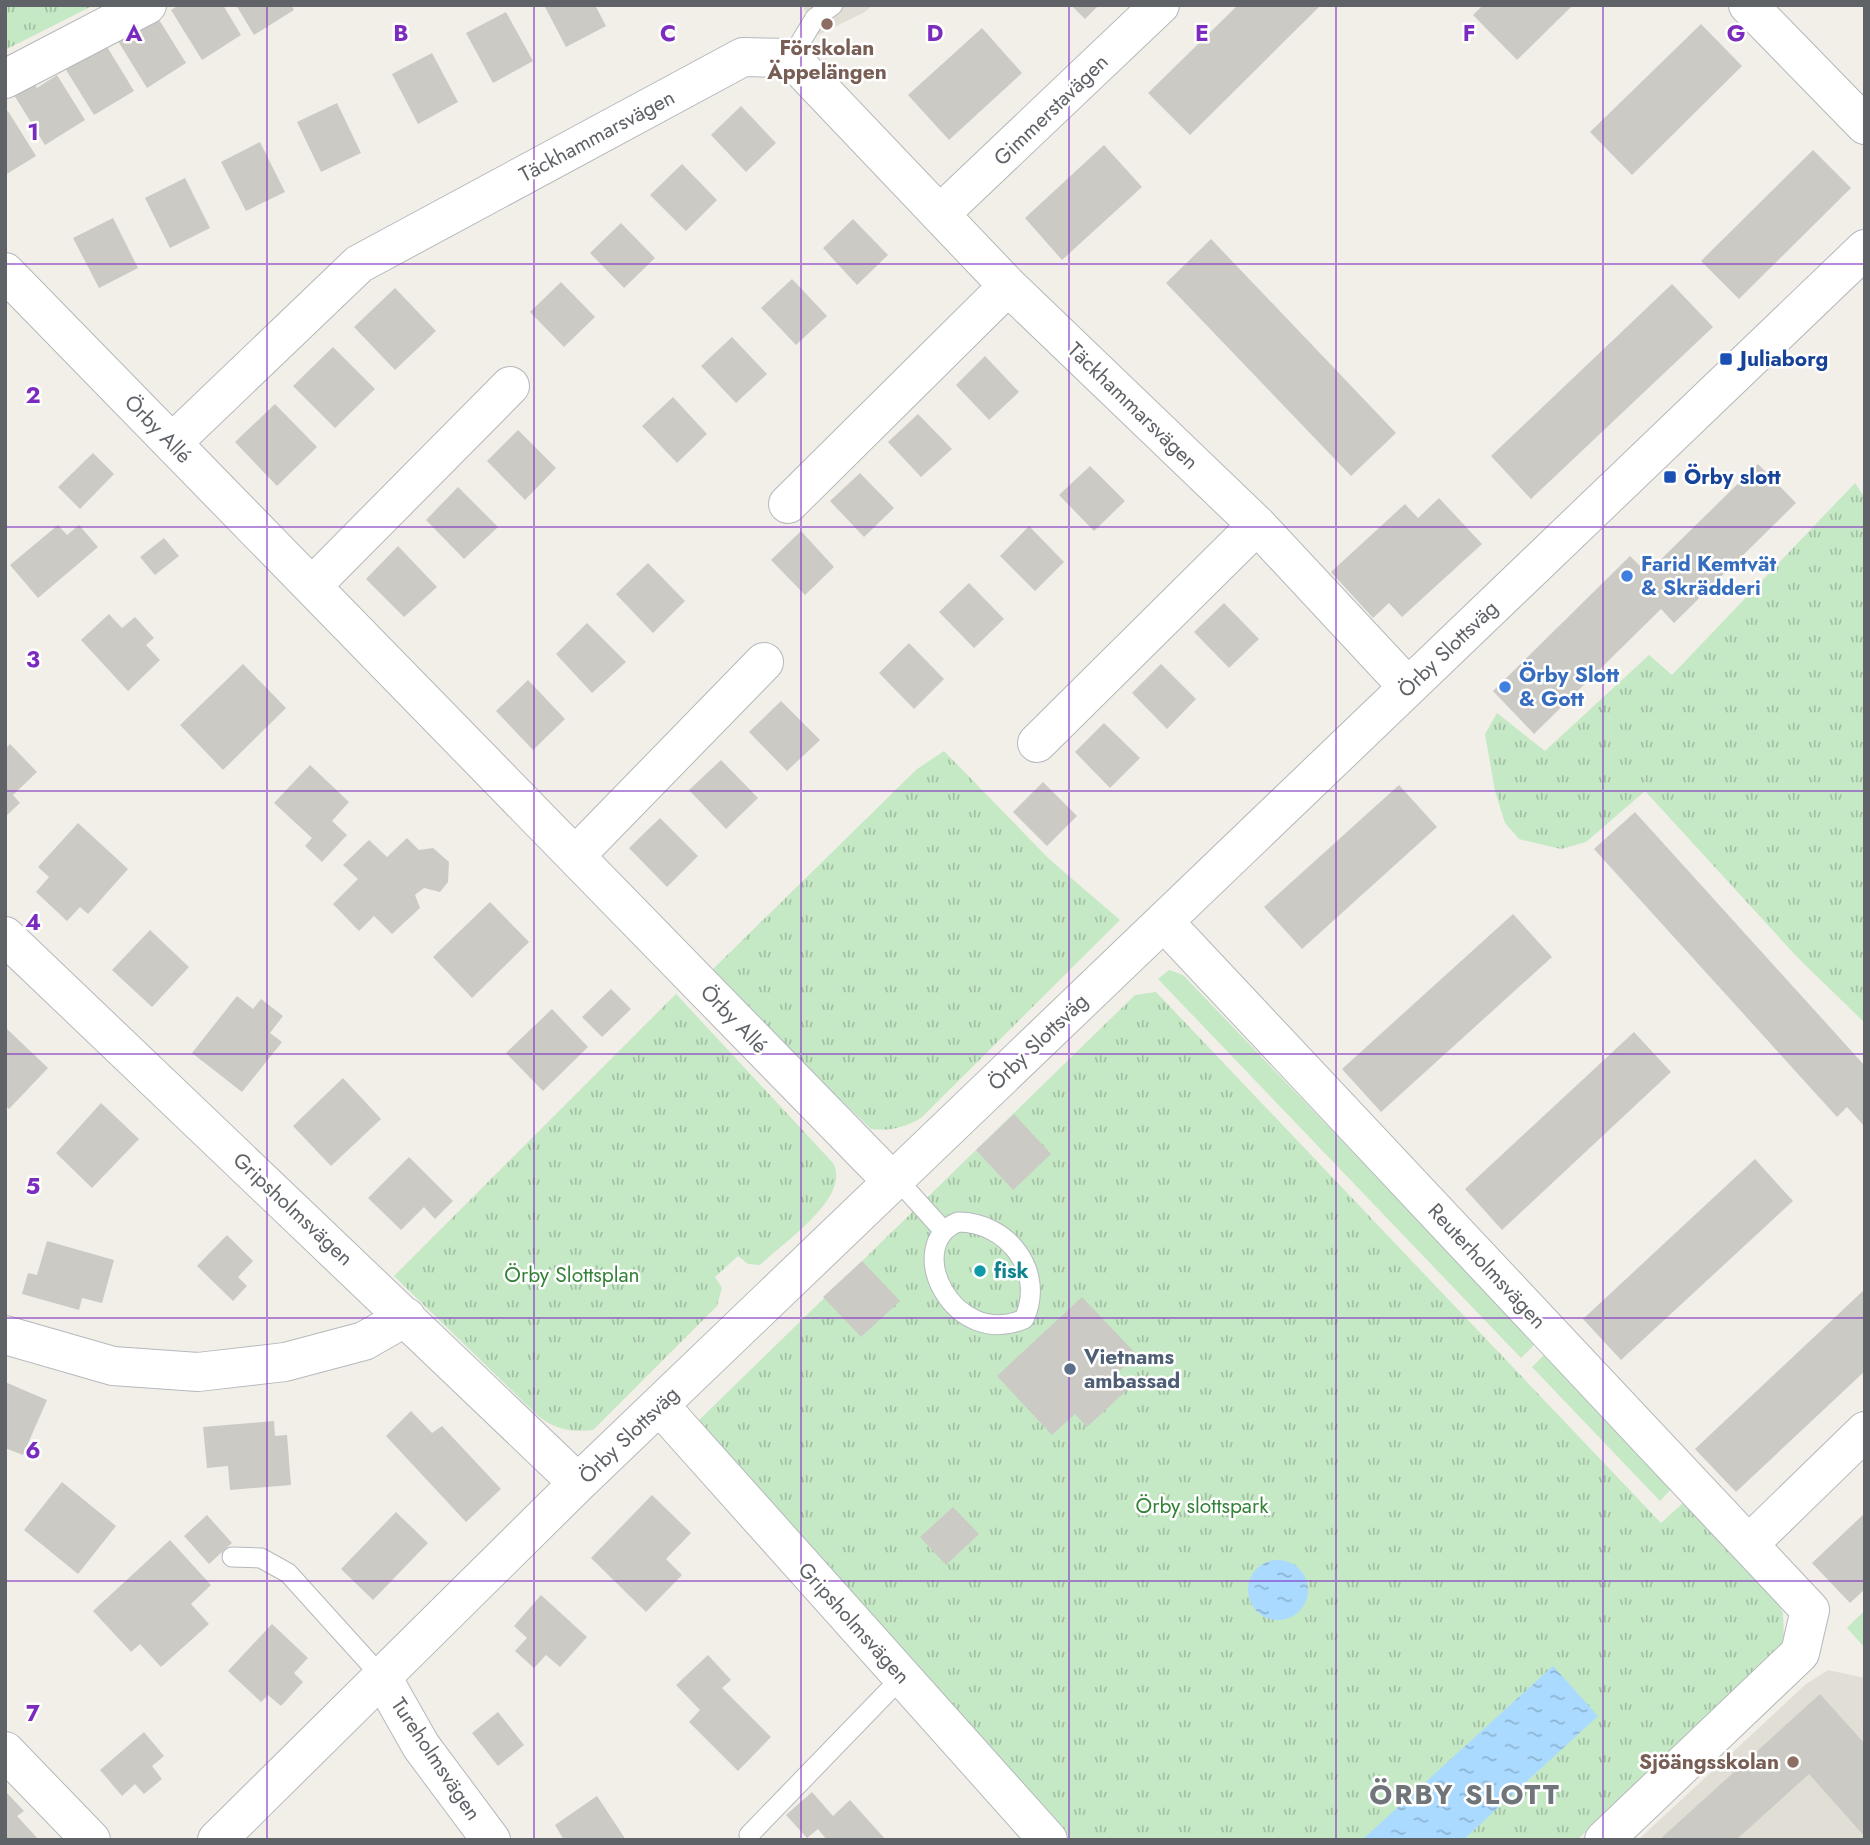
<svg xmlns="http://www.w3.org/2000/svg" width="1870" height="1845" font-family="Jost,sans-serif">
  <defs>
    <pattern id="park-tufts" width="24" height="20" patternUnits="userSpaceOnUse" patternTransform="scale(1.75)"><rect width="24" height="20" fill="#c5e8c5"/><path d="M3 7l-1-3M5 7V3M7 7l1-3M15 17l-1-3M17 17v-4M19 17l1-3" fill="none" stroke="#a3c0a4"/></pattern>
    <pattern id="water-ripples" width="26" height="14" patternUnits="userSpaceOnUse" patternTransform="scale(1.75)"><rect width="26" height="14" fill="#aadaff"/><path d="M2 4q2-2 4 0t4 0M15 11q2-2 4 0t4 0" fill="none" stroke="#8eb4d2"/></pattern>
  </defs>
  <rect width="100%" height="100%" fill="#f1efe8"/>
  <path fill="#e1ded6" d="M802,5H872L865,12L818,35Z
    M1828,1670L1865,1678V1840H1638L1806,1684Z"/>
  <path fill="#c5e8c5" d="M1169,970L1183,975L1536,1343L1521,1358L1158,979Z
    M1544,1355L1672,1488L1660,1501L1532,1367Z
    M1865,1610V1648L1847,1628Z"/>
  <path fill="url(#park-tufts)" d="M5,5H94L5,50Z
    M1855,483L1865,498V1023L1798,958L1645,791L1586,842L1561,849L1519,839L1505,823L1495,791L1485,734L1497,713L1545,751L1649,655L1672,675Z
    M944,751L1049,859L1120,920L921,1118C904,1128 890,1131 871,1129L709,973L917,769Z
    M1156,992L1661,1523L1685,1501L1772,1593L1783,1613L1784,1643L1661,1764L1577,1840H1072L697,1422L1135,995Z
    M676,994L833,1163C852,1197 783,1243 760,1265L748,1264L738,1256L715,1277L722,1288L717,1306L593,1430C570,1432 557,1430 538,1416L394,1276Z"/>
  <path fill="url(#water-ripples)" d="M1248 1590a30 30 0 1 1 60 0a30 30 0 1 1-60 0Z
    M1553,1666L1598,1716L1463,1840H1362Z"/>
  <path fill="#cccac5" d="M179,5H223L241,35L202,60L171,10Z
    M236,5H291L294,10L254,35Z
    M544,5H595L606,26L566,47Z
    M1071,5H1099L1085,19Z
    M1238,5H1321L1190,135L1148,93Z
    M1483,5H1573L1517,60L1473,15Z
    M506,12L533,61L493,83L466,33Z
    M158,18L186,63L147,88L116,38Z
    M1701,24L1742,66L1632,175L1590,132Z
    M982,28L1022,73L949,140L908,95Z
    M106,45L134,91L94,115L63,65Z
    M432,53L458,102L418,124L392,74Z
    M57,75L85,120L45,145L14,95L34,83L37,88Z
    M337,103L361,153L321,172L297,122Z
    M741,106L776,143L746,172L711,135Z
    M8,111L36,156L5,175V113Z
    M260,142L285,192L246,211L221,162Z
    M1104,145L1142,187L1062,260L1025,218Z
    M1813,150L1851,188L1739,299L1701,261Z
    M682,164L717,200L686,231L650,195Z
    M185,178L210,228L170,248L145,198Z
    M113,218L138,268L99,288L73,238Z
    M853,219L888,255L857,285L823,248Z
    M621,223L655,258L624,288L590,253Z
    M1211,239L1396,433L1351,476L1166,283Z
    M792,279L827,316L796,345L761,308Z
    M561,282L595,317L564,347L530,312Z
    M1672,284L1713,327L1531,499L1491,456Z
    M395,288L436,331L395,370L354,327Z
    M732,337L767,374L736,403L701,366Z
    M333,347L375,389L335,428L293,386Z
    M985,356L1019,392L989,420L956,385Z
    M673,397L707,434L677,463L642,426Z
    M275,404L317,447L277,486L235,442Z
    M918,414L952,449L921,477L888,442Z
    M518,430L556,468L525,500L487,461Z
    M93,453L114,474L80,509L58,487Z
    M1758,464L1796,503L1674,623L1661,609L1534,734L1493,691L1630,556L1647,573Z
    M1090,466L1125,501L1094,531L1059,495Z
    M860,473L894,508L864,537L830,501Z
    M458,487L498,527L464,559L426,520Z
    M1439,498L1482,544L1402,617L1389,603L1373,618L1331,572L1405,504L1418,518Z
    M58,525L67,535L79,525L98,547L38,598L10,565Z
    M1029,526L1064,562L1035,591L1000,556Z
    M801,531L834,567L805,595L771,560Z
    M164,538L179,556L155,575L140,557Z
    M398,546L437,587L404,617L366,579Z
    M648,563L685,601L653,633L616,594Z
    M969,583L1004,619L974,648L939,612Z
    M1224,603L1259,639L1229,668L1194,632Z
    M109,614L122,628L135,617L154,638L146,645L160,660L128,691L81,640Z
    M587,623L626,662L592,693L556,654Z
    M909,643L944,679L914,709L879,673Z
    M243,664L286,708L223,770L180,725Z
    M1161,664L1196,699L1167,729L1132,693Z
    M528,680L565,719L533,750L496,711Z
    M781,701L820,740L787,771L749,732Z
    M1104,723L1140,758L1110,788L1075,752Z
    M10,744L37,772L13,795L20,803L5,817V749Z
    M721,760L758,798L726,829L689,790Z
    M310,765L349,802L332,821L347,835L322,862L305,846L312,838L274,803Z
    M1043,782L1077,816L1047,846L1013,812Z
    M1399,785L1437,827L1302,949L1264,907Z
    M1635,812L1865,1066V1127L1847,1107L1837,1117L1594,849Z
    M660,818L698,856L667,887L629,848Z
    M78,823L128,869L88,914L80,907L67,921L36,892L49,877L38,867Z
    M407,838L419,850L433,848L449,862L448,882L440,892L424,888L415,895L420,908L392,934L374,916L359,931L333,904L358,879L343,865L369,840L387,857Z
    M490,902L529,942L472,998L433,957Z
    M1513,914L1552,957L1381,1112L1342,1069Z
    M150,930L189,967L152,1007L112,970Z
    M611,989L631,1009L602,1037L582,1017Z
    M237,996L253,1009L261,999L283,1016L270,1033L282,1042L242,1092L192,1053Z
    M552,1009L588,1047L543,1091L506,1053Z
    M5,1027L48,1068L9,1109L5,1105Z
    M1634,1032L1671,1072L1502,1230L1465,1189Z
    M343,1078L381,1119L331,1166L293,1126Z
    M101,1103L139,1139L92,1188L56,1153Z
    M1014,1114L1051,1154L1013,1190L976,1150Z
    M409,1157L453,1201L435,1219L424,1207L401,1230L368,1198Z
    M1755,1159L1793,1201L1621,1360L1583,1319Z
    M227,1235L253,1261L238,1277L247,1286L233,1301L197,1266Z
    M47,1241L114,1260L102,1303L82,1298L79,1310L22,1294L28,1273L37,1275Z
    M862,1261L900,1301L861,1337L823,1297Z
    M1865,1289V1371L1736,1492L1695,1449Z
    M1082,1297L1137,1355L1114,1376L1127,1390L1087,1427L1075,1414L1052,1435L997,1376Z
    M5,1382L47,1400L23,1455L5,1448Z
    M411,1411L432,1433L442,1426L501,1489L466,1522L386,1436Z
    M274,1421L275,1436L287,1435L291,1485L230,1490L228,1466L207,1468L203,1427Z
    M62,1482L116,1526L78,1574L24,1530Z
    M652,1495L691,1533L666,1559L682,1575L646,1612L591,1558Z
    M953,1507L979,1534L946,1565L920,1537Z
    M396,1512L428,1543L373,1600L341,1569Z
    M1865,1513V1589L1850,1603L1812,1563Z
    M207,1515L232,1543L209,1564L184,1536Z
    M170,1540L211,1585L191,1604L209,1624L161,1667L140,1644L131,1652L93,1611Z
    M541,1595L587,1637L560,1667L546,1655L534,1668L515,1651L527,1638L514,1626Z
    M272,1624L308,1658L294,1673L303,1682L281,1706L268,1695L261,1702L228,1671Z
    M708,1655L731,1680L722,1688L771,1737L738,1771L689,1722L700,1710L676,1685Z
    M1820,1694L1865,1744V1837L1809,1774L1736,1840H1659Z
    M498,1712L524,1745L498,1766L472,1733Z
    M144,1732L164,1756L152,1766L162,1779L144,1794L135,1784L122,1796L100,1770Z
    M812,1792L833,1816L850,1800L886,1840H827L818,1829L807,1838L786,1815Z
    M7,1793L24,1811L17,1816L39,1840H5Z
    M597,1796L626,1840H564L555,1825Z"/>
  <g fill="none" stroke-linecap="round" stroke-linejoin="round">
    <defs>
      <path id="service" d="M791,58L815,18L833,5
        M896,1178L943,1230
        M958,1222C1008,1222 1046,1272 1024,1319C953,1350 902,1245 958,1222Z
        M232,1557L261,1558L288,1573L382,1677
        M749,1835L902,1677"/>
      <path id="minor" d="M1748,5L1865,125
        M5,79L147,5
        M941,213L1160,5
        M5,272L893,1182
        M172,443L359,264L743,57L791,58L1008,286L1257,525L1408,687
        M788,504L1008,286
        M312,586L510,386
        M1037,743L1257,525
        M575,856L764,662
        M1164,922L1810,1610L1800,1653L1604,1840
        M5,936L578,1483
        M5,1335L113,1366L198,1372L285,1362L364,1341L406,1317
        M660,1406L1048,1840
        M1749,1544L1865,1431
        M382,1677L421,1746L491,1840
        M5,1751L91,1840
        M217,1840L578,1483L1865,249"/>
    </defs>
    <use href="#service" stroke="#b5b8bc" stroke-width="21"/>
    <use href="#minor" stroke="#b5b8bc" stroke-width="40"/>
    <use href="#service" stroke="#fff" stroke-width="19"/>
    <use href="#minor" stroke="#fff" stroke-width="38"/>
  </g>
  <path fill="none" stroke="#7b2cbf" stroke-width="2" stroke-opacity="0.55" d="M267,5V1840M534,5V1840M801,5V1840M1069,5V1840M1336,5V1840M1603,5V1840M5,264H1865M5,527H1865M5,791H1865M5,1054H1865M5,1318H1865M5,1581H1865"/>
  <g fill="#8d6e63" stroke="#fff" stroke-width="2.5">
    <circle cx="827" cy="24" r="7"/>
    <circle cx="1793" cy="1762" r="7"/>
  </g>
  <g fill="#1a4fb4" stroke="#fff" stroke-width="2.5">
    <rect x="1719" y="352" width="14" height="14" rx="3.5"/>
    <rect x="1663" y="470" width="14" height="14" rx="3.5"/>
  </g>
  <g fill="#3f7fe0" stroke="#fff" stroke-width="2.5">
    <circle cx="1627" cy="576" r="7"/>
    <circle cx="1505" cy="687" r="7"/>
  </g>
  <circle fill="#0f9aa8" stroke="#fff" stroke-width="2.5" cx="980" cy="1271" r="7"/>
  <circle fill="#5c6f8a" stroke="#fff" stroke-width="2.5" cx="1070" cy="1369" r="7"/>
  <g text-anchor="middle" stroke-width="5" stroke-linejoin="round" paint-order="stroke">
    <g font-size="21" font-weight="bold" fill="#785e54" stroke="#fff">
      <text x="827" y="55">Förskolan<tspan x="827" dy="24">Äppelängen</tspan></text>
      <text x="1779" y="1769" text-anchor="end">Sjöängsskolan</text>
    </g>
    <g font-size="21" fill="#5f6368" stroke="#fff">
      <text transform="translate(1051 110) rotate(-44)" y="7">Gimmerstavägen</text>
      <text transform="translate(597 136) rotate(-28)" y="7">Täckhammarsvägen</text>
      <text transform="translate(1133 406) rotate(44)" y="7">Täckhammarsvägen</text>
      <text transform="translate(158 429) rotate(46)" y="7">Örby Allé</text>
      <text transform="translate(1448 649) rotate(-44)" y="7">Örby Slottsväg</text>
      <text transform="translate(734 1019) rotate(46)" y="7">Örby Allé</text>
      <text transform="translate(1038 1042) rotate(-44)" y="7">Örby Slottsväg</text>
      <text transform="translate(293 1209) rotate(43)" y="7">Gripsholmsvägen</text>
      <text transform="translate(1487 1266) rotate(47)" y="7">Reuterholmsvägen</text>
      <text transform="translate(629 1435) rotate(-44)" y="7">Örby Slottsväg</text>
      <text transform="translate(854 1623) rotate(48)" y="7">Gripsholmsvägen</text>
      <text transform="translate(436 1759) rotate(56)" y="7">Tureholmsvägen</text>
    </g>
    <g font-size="21" font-weight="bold" fill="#164399" stroke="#fff" text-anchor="start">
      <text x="1740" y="366">Juliaborg</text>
      <text x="1684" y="484">Örby slott</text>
    </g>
    <g font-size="21" font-weight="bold" fill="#366cbe" stroke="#fff" text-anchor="start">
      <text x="1641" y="571">Farid Kemtvät<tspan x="1641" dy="24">&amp; Skrädderi</tspan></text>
      <text x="1519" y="682">Örby Slott<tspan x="1519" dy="24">&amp; Gott</tspan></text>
    </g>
    <g font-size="21" font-weight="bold" fill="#0d838f" stroke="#fff" text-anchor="start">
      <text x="994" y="1278">fisk</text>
    </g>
    <g font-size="21" fill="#348238" stroke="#fff">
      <text x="572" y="1282">Örby Slottsplan</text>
      <text x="1202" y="1513">Örby slottspark</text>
    </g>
    <g font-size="21" font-weight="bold" fill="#4e5e75" stroke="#fff" text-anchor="start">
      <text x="1084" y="1364">Vietnams<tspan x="1084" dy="24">ambassad</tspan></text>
    </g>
    <g font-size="28" font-weight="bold" letter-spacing="2" fill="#70757a" stroke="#fff">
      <text x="1465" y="1804">ÖRBY SLOTT</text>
    </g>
  </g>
  <g font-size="23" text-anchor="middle" font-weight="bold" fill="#7b2cbf" stroke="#fff" stroke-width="5" stroke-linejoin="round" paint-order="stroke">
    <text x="134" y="41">A</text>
    <text x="401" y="41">B</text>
    <text x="668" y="41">C</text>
    <text x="935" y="41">D</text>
    <text x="1202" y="41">E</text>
    <text x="1469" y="41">F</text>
    <text x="1736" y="41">G</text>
    <text x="33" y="140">1</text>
    <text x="33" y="403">2</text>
    <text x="33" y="667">3</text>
    <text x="33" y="930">4</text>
    <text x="33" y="1194">5</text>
    <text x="33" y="1458">6</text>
    <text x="33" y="1721">7</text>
  </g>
  <rect width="1870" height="1845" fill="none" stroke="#5f6368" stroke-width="14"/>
</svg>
